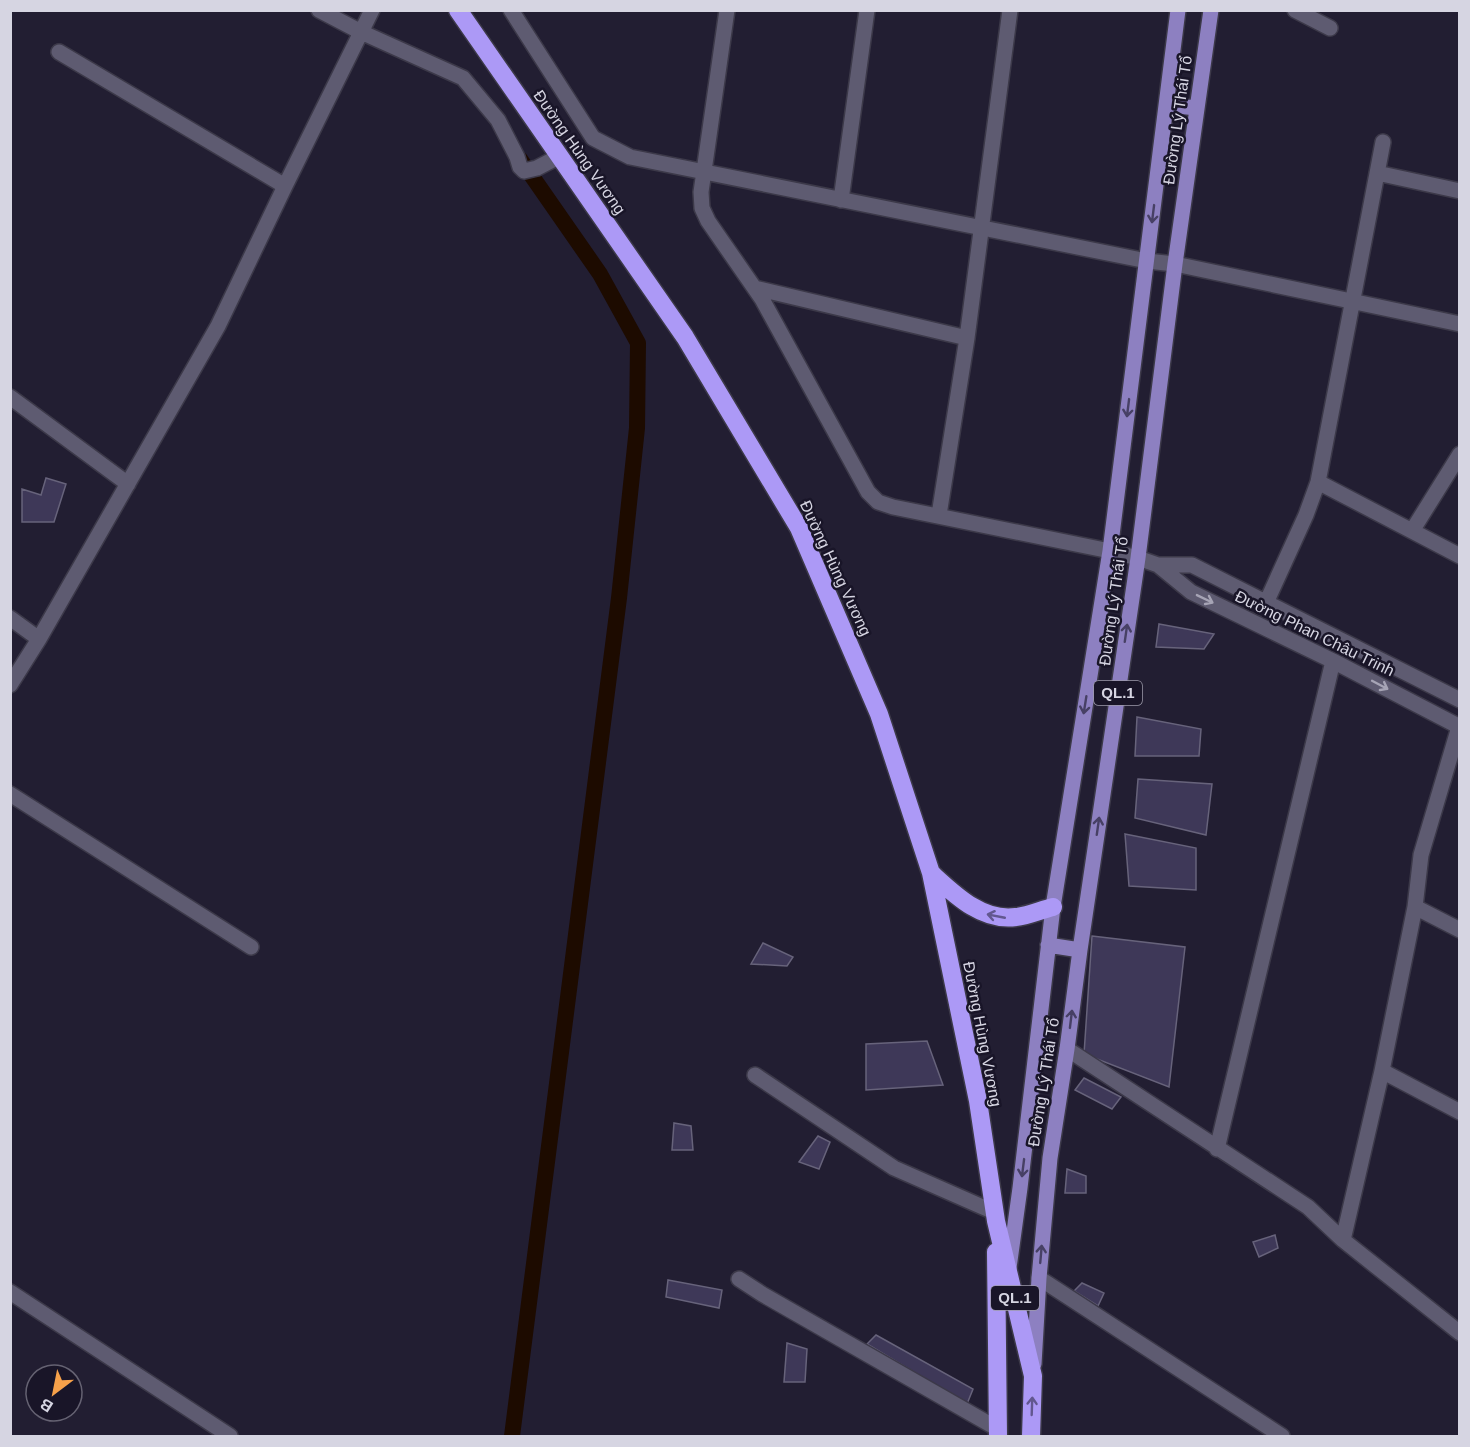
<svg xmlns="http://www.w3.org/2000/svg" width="1470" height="1447" font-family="Arial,sans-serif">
  <rect width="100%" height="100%" fill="#221e32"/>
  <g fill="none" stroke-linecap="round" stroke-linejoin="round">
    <path stroke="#1d0b00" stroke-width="16" d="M512,1436L619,598L637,428L638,343L600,274L520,159"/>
  </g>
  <path fill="#3e3858" stroke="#67637b" stroke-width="1.5" d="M46,478L66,484L54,522H22V489L41,495Z
    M1159,624L1214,634L1204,649L1156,647Z
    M1137,717L1201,729L1199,756H1135Z
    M1138,779L1212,784L1206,835L1135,818Z
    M1125,834L1196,848V890L1129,886Z
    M1092,936L1185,947L1169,1087L1084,1054Z
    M763,943L793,957L787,966L751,964Z
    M927,1041L943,1085L866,1090V1044Z
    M1084,1078L1121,1097L1112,1109L1075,1090Z
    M674,1123L691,1126L693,1150H672Z
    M818,1136L830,1142L819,1169L799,1162Z
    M1067,1169L1086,1176V1193H1065Z
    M1275,1235L1278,1248L1259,1257L1253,1242Z
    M668,1280L722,1290L719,1308L666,1297Z
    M1082,1283L1104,1293L1098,1306L1074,1291Z
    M876,1335L973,1389L967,1404L867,1344Z
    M787,1343L807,1349L805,1382H784Z"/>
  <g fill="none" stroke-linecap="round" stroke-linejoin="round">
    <defs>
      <path id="minor" d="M319,10L361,32L463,78L498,120L517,157L520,167L524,171L537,168L560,156
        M511,10L593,138L630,157L1147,261L1175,264L1460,324
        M727,10L701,192L702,208L708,221L762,299L868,492L878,502L893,507L1110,551L1138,558L1158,565H1192L1460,700
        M1295,10L1330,28
        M59,52L285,186
        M1377,173L1460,191
        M841,200L867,10
        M755,288L967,338
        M10,397L128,484
        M1318,482L1460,556
        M939,515L967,338L1010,10
        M1412,531L1460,454
        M1158,565L1191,592L1333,661L1460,727
        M1266,603L1306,515L1318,482L1383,142
        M10,618L39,639
        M10,685L39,639L218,326L285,186L372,10
        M10,794L251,947
        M1415,907L1460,930
        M1067,1049L1308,1207L1343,1240L1460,1333
        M1382,1071L1460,1112
        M755,1075L894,1168L994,1212
        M1217,1149L1333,661
        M1343,1240L1382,1071L1415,907L1421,855L1459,727
        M1039,1278L1282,1436
        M739,1279L762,1294L998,1429
        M10,1292L230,1436"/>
      <path id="major" d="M1167,105L1197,108
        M1048,945L1080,950
        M1009,1268L1020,1188L1053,907L1110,551L1178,10
        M1034,1364L1039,1278L1050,1158L1067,1049L1080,950L1138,558L1175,264L1211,10"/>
      <path id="highway" d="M458,10L685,337L799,528L879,714L931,873L978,1101L996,1221L1033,1376L1031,1436
        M931,873C954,894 982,922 1016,917C1028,916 1041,910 1053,907
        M996,1252L998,1436"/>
    </defs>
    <use href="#minor" stroke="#3c3949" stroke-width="18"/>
    <use href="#major" stroke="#3c3949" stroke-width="18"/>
    <use href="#highway" stroke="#3c3949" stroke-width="21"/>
    <use href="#minor" stroke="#5e5b71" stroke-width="15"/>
    <use href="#major" stroke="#8d80c1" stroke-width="15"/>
    <use href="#highway" stroke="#ac99f6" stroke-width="18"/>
  </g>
  <defs><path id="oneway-shaft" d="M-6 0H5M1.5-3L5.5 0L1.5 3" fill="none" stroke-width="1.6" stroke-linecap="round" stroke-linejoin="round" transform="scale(1.5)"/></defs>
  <g stroke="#474065">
    <use href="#oneway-shaft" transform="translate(1153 214) rotate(97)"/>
    <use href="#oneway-shaft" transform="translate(1128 408) rotate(97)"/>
    <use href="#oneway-shaft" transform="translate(1126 633) rotate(-82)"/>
    <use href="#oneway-shaft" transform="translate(1085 705) rotate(99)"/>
    <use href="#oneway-shaft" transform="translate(1098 826) rotate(-82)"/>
    <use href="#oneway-shaft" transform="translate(1071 1019) rotate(-83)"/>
    <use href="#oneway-shaft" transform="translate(1023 1168) rotate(97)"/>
    <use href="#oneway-shaft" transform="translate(1041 1254) rotate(-85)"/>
  </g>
  <g stroke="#a6a4b5">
    <use href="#oneway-shaft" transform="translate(1205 599) rotate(26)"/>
    <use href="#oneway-shaft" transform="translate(1380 685) rotate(28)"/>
  </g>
  <g stroke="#62578f">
    <use href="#oneway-shaft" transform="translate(996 916) rotate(-169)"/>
    <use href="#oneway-shaft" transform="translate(1032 1406) rotate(-88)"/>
  </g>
  <g text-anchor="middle" stroke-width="5" stroke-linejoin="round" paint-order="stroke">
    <g fill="#191528" stroke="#9d9baa" stroke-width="1.5">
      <rect x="1094" y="681" width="48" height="24" rx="4.5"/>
      <rect x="991" y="1286" width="48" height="24" rx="4.5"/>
    </g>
    <g font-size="15" font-weight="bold" fill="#d6d5e2">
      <text x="1118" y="698">QL.1</text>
      <text x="1015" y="1303">QL.1</text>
    </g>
    <g font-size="16" fill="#d6d5e2" stroke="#191528">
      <text transform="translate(1177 120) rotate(-82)" y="6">Đường Lý Thái Tổ</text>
      <text transform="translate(580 152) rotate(55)" y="6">Đường Hùng Vương</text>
      <text transform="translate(836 568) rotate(65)" y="6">Đường Hùng Vương</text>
      <text transform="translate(1113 601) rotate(-82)" y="6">Đường Lý Thái Tổ</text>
      <text transform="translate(1315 633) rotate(26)" y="6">Đường Phan Châu Trinh</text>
      <text transform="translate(983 1034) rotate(79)" y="6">Đường Hùng Vương</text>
      <text transform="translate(1043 1082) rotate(-81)" y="6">Đường Lý Thái Tổ</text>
    </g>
  </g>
  <rect width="1470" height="1447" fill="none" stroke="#d6d5e2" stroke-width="24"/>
  <g transform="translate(54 1393) rotate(212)"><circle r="28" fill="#191528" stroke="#656272" stroke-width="1.5"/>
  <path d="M0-4.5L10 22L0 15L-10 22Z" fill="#f7a14a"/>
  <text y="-9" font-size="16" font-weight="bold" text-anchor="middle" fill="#d6d5e2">B</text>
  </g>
</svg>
